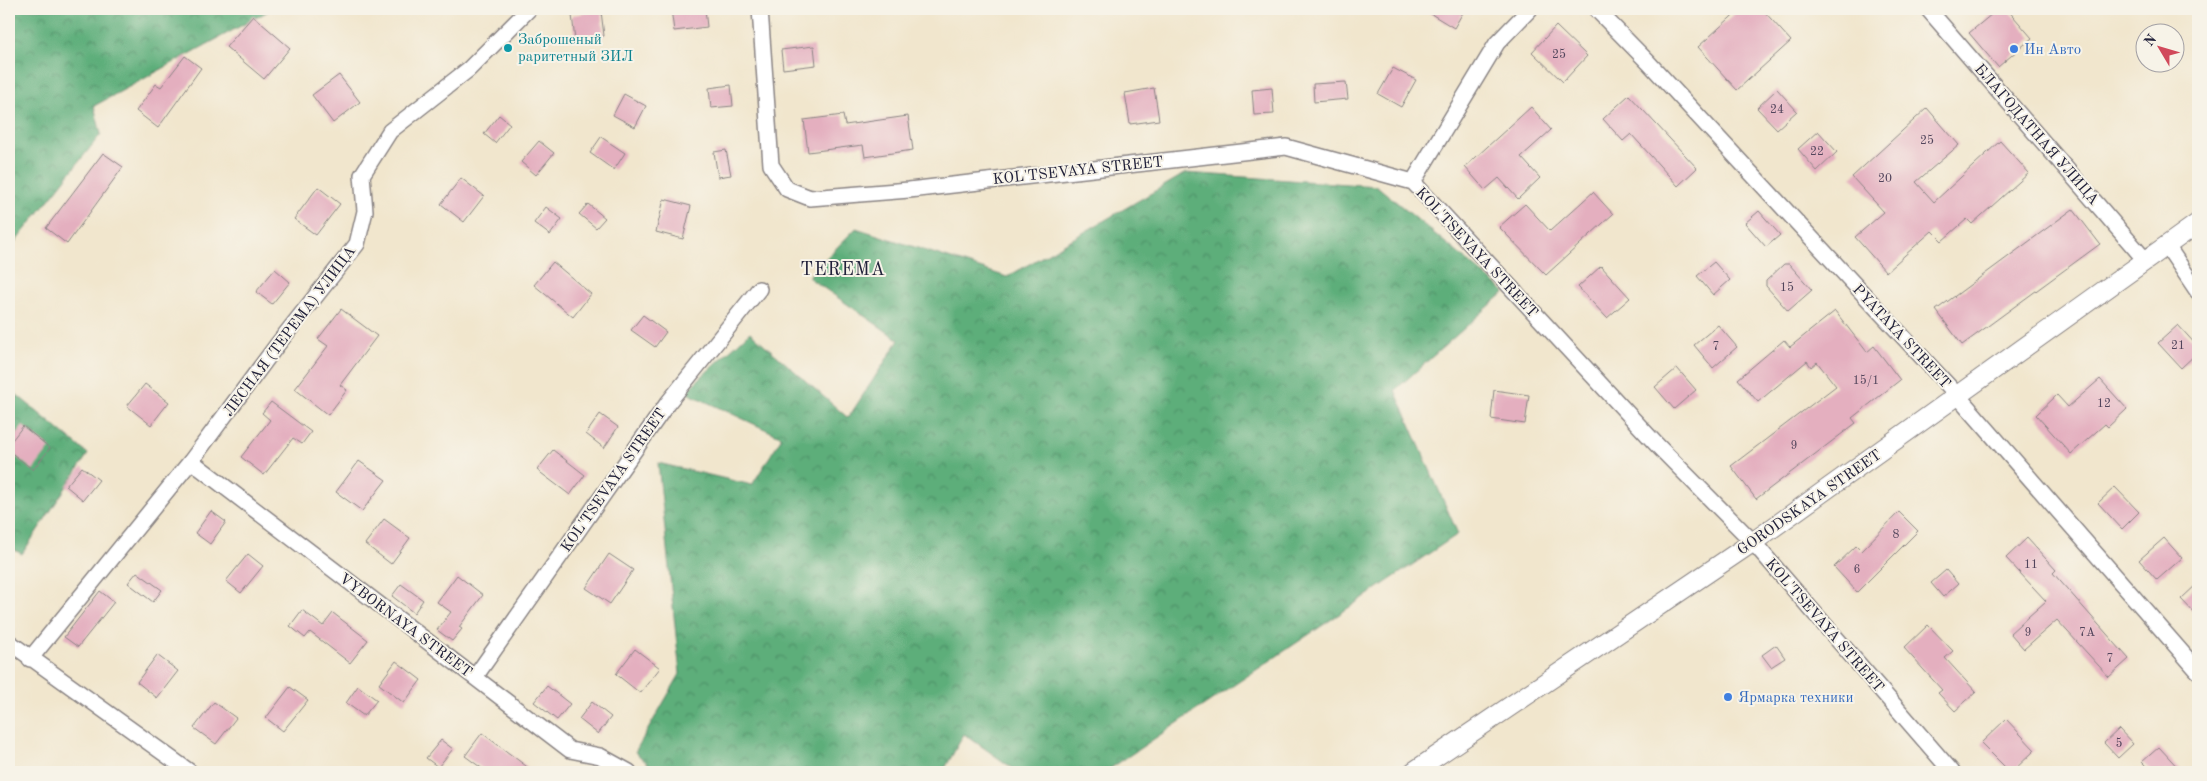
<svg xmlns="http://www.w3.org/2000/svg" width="2207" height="781" font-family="'Old Standard TT',serif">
  <defs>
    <pattern id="forest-crowns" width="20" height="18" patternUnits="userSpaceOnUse" patternTransform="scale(1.25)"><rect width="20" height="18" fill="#5dae7a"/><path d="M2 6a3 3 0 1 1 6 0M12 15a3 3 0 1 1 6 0" fill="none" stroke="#4c8d65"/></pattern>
  </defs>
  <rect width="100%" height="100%" fill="#f7f3e8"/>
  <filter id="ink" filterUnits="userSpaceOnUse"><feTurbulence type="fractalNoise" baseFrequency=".02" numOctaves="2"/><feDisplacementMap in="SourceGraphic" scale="10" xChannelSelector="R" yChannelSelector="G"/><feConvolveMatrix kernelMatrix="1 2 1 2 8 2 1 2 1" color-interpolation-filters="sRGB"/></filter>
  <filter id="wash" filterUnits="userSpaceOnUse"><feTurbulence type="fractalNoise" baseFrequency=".0096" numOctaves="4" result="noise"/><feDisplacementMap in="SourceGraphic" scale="20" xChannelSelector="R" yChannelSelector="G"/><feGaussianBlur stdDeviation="1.12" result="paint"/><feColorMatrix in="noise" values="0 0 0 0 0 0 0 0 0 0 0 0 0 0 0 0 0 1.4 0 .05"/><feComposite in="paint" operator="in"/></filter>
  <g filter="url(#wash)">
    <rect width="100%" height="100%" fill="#f1e6cd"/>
    <path fill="url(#forest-crowns)" stroke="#40685a" d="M9,9H272L94,106L101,134L9,250Z
      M1186,173L1377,186L1505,292L1395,390L1458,534L1105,772H1018L964,734L943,772H657L635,752L680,674L658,463L752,485L782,437L685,392L750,332L848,418L899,340L808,277L856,228L1007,277Z
      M9,394H16L88,454L22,554L9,547Z"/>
    <g id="blocks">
      <path fill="#e4afbf" d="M671,9H705L707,27L674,31Z
        M1423,9H1465L1454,28Z
        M1740,9H1762L1791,41L1737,90L1698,47Z
        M1998,9H2007L2032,38L1998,67L1969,33Z
        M601,11L604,36L575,40L572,15Z
        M253,16L290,48L264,79L226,47Z
        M1556,26L1587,56L1563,82L1532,52Z
        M814,46L816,65L783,69L781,50Z
        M185,56L201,68L158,128L136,111L156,84L161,87Z
        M1393,68L1416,80L1401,107L1378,94Z
        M339,75L360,102L333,123L312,95Z
        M1346,82L1348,99L1314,102L1313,84Z
        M731,85L733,106L711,108L709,88Z
        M1154,88L1159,120L1130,124L1125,93Z
        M1272,88L1274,114L1254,115L1252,90Z
        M1777,89L1797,111L1777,129L1757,108Z
        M624,94L646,106L635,127L613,115Z
        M1629,95L1697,168L1678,186L1631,134L1623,141L1603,119Z
        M1531,107L1551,130L1521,157L1540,178L1518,199L1499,178L1485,190L1465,167Z
        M1927,108L1959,145L1916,182L1934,202L2000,141L2029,173L1972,224L1967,219L1942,241L1932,231L1886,272L1855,237L1884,212L1852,177Z
        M499,115L510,124L495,143L484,134Z
        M843,115L845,125L908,116L913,150L865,157L863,145L808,152L804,120Z
        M1818,131L1837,152L1817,171L1798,149Z
        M601,137L625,153L614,170L590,153Z
        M539,141L554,153L536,175L521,162Z
        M726,150L731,175L718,177L714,152Z
        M103,153L123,167L67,244L46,228Z
        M461,178L484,196L464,222L441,204Z
        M318,187L340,204L316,235L294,219Z
        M1593,192L1613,214L1546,275L1499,227L1525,204L1550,231Z
        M664,199L691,206L683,239L656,232Z
        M588,204L605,218L596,228L579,214Z
        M546,207L562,219L550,235L534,223Z
        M2073,209L2100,244L1962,345L1936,310Z
        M1759,211L1780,235L1766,247L1745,223Z
        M553,262L591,294L573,317L534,285Z
        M1714,262L1730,280L1713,295L1697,276Z
        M1784,264H1789L1812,290L1788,311L1766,286V281Z
        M1601,266L1630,298L1607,318L1578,287Z
        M275,269L290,282L272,304L256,292Z
        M341,309L377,336L340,385L347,390L328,415L295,389L328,346L318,339Z
        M1835,311L1867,352L1874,346L1900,380L1852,418L1856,423L1756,499L1731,466L1836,386L1817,362L1811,367L1807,361L1758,402L1738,379L1784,340L1790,347Z
        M643,315L666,332L655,347L631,330Z
        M1718,325L1737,347L1713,368L1694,345Z
        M2178,325L2198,347V352L2181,368L2158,343Z
        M1677,368L1696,390L1674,409L1655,387Z
        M2100,379L2127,409L2108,427L2105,424L2071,454L2036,415L2057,395L2068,407Z
        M145,384L169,402L151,425L127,406Z
        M1494,390L1529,395L1525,424L1491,419Z
        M271,402L311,432L302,444L293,438L264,475L241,457L270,420L262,413Z
        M600,414L618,427L604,448L586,434Z
        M23,426L50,448L33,470L9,451V444Z
        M553,450L585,475L570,495L537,470Z
        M359,461L386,480L362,511L336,492Z
        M82,467L99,480L83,500L66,486Z
        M2115,487L2139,512L2122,529L2098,503Z
        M211,511L226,522L210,544L195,533Z
        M1899,512L1918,531L1857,592L1834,567L1856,546L1861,551Z
        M384,519L410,538L391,564L365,544Z
        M2027,538L2056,570L2053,573L2129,659L2109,677L2057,620L2024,649L2010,633L2046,601L2006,558Z
        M2164,538L2182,558L2157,580L2139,560Z
        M248,554L263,566L241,593L226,581Z
        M609,554L633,570L610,604L586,588Z
        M1946,570L1958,584L1943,597L1931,583Z
        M137,572L162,590L153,602L128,583Z
        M457,575L483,595L459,627L462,629L452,641L437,630L451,612L437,602Z
        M2198,583V617L2181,599Z
        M401,584L423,600L414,613L392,596Z
        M100,591L114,602L78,647L64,637Z
        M302,610L323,626L333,613L368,640L350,663L310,632L305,638L290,626Z
        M1928,625L1953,651L1945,658L1976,692L1955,711L1938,693L1942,690L1904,648Z
        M1776,645L1785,658L1771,667L1762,655Z
        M635,649L660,668L640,693L616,674Z
        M157,655L178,671L157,698L137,682Z
        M396,661L421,680L404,703L379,684Z
        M358,686L377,700L364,716L346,703Z
        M547,686L570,704L557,720L534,702Z
        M290,687L308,700L283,731L266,718Z
        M214,702L236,718L216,744L194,728Z
        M592,702L611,717L598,734L579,719Z
        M2006,719L2035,750L2012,772H2010L1981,743Z
        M2119,729L2133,744L2118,758L2104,743Z
        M482,733L534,772H487L465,756Z
        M441,740L453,749L438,767L426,758Z
        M2159,747L2182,772H2152L2142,762Z"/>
    </g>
  </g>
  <g filter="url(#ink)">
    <use href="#blocks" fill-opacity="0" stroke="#8a8484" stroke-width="1"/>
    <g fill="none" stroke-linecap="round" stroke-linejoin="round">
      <defs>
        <path id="minor" d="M760,9L771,165L787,189L810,198L909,190L1286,147L1413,182L1657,445L1753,542L1952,772
          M1596,9L1648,62L1958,396L2198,671
          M1928,9L2146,261
          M1413,182L1497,43L1530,9
          M2167,246L2198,292
          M191,461L570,750L600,756L629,772
          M9,642L190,772
          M30,659L191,461L277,345L357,244L365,211L362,175L390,131L469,69L529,9
          M475,677L667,404L759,289"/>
        <path id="tertiary" d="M1413,772L1753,542L2198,223"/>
      </defs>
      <use href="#minor" stroke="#8a8484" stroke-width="18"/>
      <use href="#tertiary" stroke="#8a8484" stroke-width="21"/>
      <use href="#minor" stroke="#fff" stroke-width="15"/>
      <use href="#tertiary" stroke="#fff" stroke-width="19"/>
    </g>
  </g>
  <circle fill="#0f9aa8" stroke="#f7f3e8" stroke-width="2" cx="508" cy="48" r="5"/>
  <g fill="#3f7fe0" stroke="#f7f3e8" stroke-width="2">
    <circle cx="2014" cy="49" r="5"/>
    <circle cx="1728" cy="697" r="5"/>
  </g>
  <g text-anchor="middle" stroke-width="4" stroke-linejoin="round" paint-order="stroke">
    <g font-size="12" fill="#52455c">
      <text x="1559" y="58">25</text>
      <text x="1777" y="113">24</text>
      <text x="1927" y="144">25</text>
      <text x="1817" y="155">22</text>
      <text x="1885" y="182">20</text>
      <text x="1787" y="291">15</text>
      <text x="2178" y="349">21</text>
      <text x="1716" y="350">7</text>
      <text x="1866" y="384">15/1</text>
      <text x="2104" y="407">12</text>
      <text x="1794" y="449">9</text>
      <text x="1896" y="538">8</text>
      <text x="2031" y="568">11</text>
      <text x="1857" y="573">6</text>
      <text x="2028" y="636">9</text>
      <text x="2087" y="636">7А</text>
      <text x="2110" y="662">7</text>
      <text x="2119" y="747">5</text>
    </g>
    <g font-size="15" fill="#0d838f" stroke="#f7f3e8" text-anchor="start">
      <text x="518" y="44">Заброшеный<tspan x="518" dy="17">раритетный ЗИЛ</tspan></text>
    </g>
    <g font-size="15" fill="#366cbe" stroke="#f7f3e8" text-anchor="start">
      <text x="2024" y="54">Ин Авто</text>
      <text x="1738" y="702">Ярмарка техники</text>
    </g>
    <g font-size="15" fill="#22223b" stroke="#f7f3e8">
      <text transform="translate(2037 134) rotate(49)" y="5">БЛАГОДАТНАЯ УЛИЦА</text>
      <text transform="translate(1078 170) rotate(-6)" y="5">KOL'TSEVAYA STREET</text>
      <text transform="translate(1477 252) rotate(47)" y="5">KOL'TSEVAYA STREET</text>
      <text transform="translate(289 331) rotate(-53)" y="5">ЛЕСНАЯ (ТЕРЕМА) УЛИЦА</text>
      <text transform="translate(1902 336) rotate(47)" y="5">PYATAYA STREET</text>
      <text transform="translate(613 480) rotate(-55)" y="5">KOL'TSEVAYA STREET</text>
      <text transform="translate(1809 502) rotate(-35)" y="5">GORODSKAYA STREET</text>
      <text transform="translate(406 625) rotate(37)" y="5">VYBORNAYA STREET</text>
      <text transform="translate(1825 625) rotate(49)" y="5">KOL'TSEVAYA STREET</text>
    </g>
    <g font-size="18" letter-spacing="1" fill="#22223b" stroke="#f7f3e8">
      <text x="843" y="275">TEREMA</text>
    </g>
  </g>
  <rect width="2207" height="781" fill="none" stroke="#f7f3e8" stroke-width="30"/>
  <g transform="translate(2160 48) rotate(308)"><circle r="24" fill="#f7f3e8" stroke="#a29fa3"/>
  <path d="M0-4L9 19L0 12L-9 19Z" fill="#d1495b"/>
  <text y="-8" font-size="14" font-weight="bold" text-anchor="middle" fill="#22223b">N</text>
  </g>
</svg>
